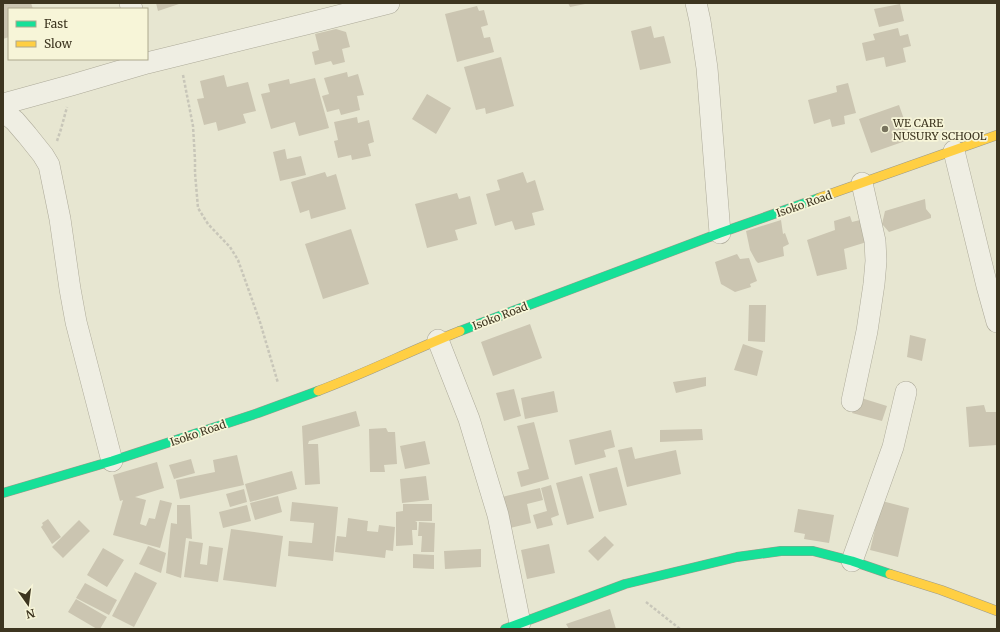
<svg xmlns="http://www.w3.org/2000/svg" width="1000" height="632" font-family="Merriweather,serif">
  <rect width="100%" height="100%" fill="#e7e6d1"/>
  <path fill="#cbc5b1" d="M3,3H31L33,9H9V37L3,39Z
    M156,3H182L158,11Z
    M568,3H585V4L570,7Z
    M900,4L904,21L879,27L874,9Z
    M477,6L479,11L484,10L488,25L481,27L484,38L490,37L494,52L457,62L445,14Z
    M651,26L654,38L664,36L671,63L640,70L631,31Z
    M898,28L900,36L908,34L911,46L903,48L906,62L886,67L884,57L866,61L862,43L875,40L873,34Z
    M336,29L346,32L350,47L342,49L345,62L333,65L331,61L315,65L312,52L319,50L315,34Z
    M501,57L514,106L486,114L485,108L476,110L464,67Z
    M347,72L348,77L358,74L364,95L357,96L360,110L341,115L339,109L327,112L322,96L329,94L324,78Z
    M224,75L227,87L248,82L256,111L243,114L246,123L218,131L216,122L204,125L197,99L204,98L200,81Z
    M315,78L329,128L299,136L295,122L271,129L261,94L270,92L268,84L289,79L290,84Z
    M848,83L856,113L844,116L845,124L832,127L830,119L814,124L808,100L837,92L836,86Z
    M427,94L451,108L436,134L412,119Z
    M899,105L911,139L871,153L859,119Z
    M357,117L358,123L369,120L374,142L368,144L371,156L352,160L351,155L338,158L334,141L338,140L334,122Z
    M285,149L287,159L301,156L306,175L280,181L273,152Z
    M325,172L327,177L336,174L346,209L311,219L309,210L300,213L291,182Z
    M523,172L527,183L535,180L544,210L532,213L535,225L515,230L512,221L495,226L486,194L500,190L497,180Z
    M457,193L459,199L470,196L477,224L455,230L458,240L427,248L415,204Z
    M925,199L926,209L931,215V218L889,232L882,224L885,211Z
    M850,216L852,222L864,219L870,241L844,249L847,269L817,276L807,240L835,230L834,221Z
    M781,220L783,234L785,233L789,244L783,247L784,256L758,263L756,261L750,250L746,231Z
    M351,229L369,284L323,299L305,244Z
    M737,254L740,259L749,258L757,281L750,284L751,287L735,292L721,284L715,262Z
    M749,305H766L765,342L748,341Z
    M530,324L542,358L493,376L481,342Z
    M910,335L926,339L922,361L907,357Z
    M743,344L763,351L757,376L734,370Z
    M706,377V386L676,393L673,382Z
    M514,389L521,416L504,421L496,393Z
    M554,391L558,412L525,419L521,398Z
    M858,397L887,406L882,421L852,413Z
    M984,405L986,412H997V445L969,447L966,407Z
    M356,411L360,426L309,441L308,444H318L320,484L305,485L302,426Z
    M534,422L549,479L521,487L517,472L529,469L517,426Z
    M386,428L388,432H395L397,464L384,465L385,472H370L369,429Z
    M702,429L703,440L660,442V430Z
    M611,430L615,447L604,450L606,457L575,465L569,440Z
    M425,441L430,464L405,469L400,446Z
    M632,447L635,459L676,450L681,474L627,487L618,450Z
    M237,455L244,485L180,499L176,480L215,472L213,460Z
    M191,459L195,473L174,479L169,465Z
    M157,462L164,488L135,497L146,500L140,524L146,526L149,518L155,519L160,500L172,503L160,548L113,535L123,500L120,501L113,475Z
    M617,467L627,505L599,512L589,474Z
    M292,471L297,489L250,502L245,484Z
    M426,476L429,500L402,503L400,479Z
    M582,476L594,518L567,525L556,483Z
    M551,485L559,515L551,518L553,525L537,529L533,515L547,511L541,488Z
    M540,488L543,500L527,504L531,523L510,528L502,497Z
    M244,489L247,502L230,507L226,494Z
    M278,496L282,512L255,520L250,503Z
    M882,501L909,508L898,557L870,550Z
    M292,502L338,507L333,561L288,556L289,541L312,543L314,523L290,521Z
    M403,504H432V521H415L417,522V530H412L413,545L396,546V512L403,511Z
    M177,505H190L192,539L186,538L181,578L166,573L171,523L177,524Z
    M247,505L251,521L223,528L219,512Z
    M798,509L834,515L829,543L804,539L805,534L794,532Z
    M348,518L368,521L367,531L378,532L379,525L395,527L393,551L386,550L385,558L335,552L337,536L346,537Z
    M48,519L61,537L52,544L41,527L43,525L42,523Z
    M79,520L90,531L63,558L52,547Z
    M419,522L435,523L434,552H421L422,536H418Z
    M231,529L283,536L276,587L223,580Z
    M605,536L614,545L598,561L588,551Z
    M189,541L203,543L200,564L207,565L209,546L223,548L218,582L184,577Z
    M549,544L555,573L527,579L521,550Z
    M148,546L166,553L161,573L139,564Z
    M103,548L124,560L107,587L87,575Z
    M481,549V567L445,569L444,551Z
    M413,554L434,555V569L413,568Z
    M135,572L157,583L134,627L112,616Z
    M85,583L117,600L109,615L76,598Z
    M76,599L107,617L100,629H97L68,612Z
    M610,609L616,629H569L566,624Z"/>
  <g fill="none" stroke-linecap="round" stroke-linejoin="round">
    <defs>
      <path id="street" d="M130,3L132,9
        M696,3L700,21L707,68L720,233
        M3,104L72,85L147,63L306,24L389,3
        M3,111L15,121L27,135L43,155L49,165L60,219L70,289L76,322L112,461
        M954,151L987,286L997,322
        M438,340L469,419L498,515L520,623
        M852,401L867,331L874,284L876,261L875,241L862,183
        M852,561L893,447L906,392"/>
      <path id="fast" d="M460,331L720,233L819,198
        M3,493L112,461L258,413L318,391
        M505,629L625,584L737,557L781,551H813L852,561L890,574"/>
      <path id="slow" d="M819,198L997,135
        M318,391C366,373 412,350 460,331
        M890,574L941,590L997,611"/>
    </defs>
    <use href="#street" stroke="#adaa99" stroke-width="22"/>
    <use href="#fast" stroke="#9c9a8a" stroke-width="10"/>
    <use href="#slow" stroke="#9c9a8a" stroke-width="10"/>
    <path stroke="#c8c6b9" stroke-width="2.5" stroke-dasharray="3 2" stroke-linecap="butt" d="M183,75L193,126L195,160V173L198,208L208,224L230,247L238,260L260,322L278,383
      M57,141L61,129L67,107
      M646,602L680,629"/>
    <use href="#street" stroke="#efeee3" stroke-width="21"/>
    <use href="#fast" stroke="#16e098" stroke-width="9"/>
    <use href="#slow" stroke="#ffcf43" stroke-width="9"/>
  </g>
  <circle fill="#78735e" stroke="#f7f5d8" stroke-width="1.5" cx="885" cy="129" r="4"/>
  <g text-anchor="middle" stroke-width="3.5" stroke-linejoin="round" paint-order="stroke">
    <g font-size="11" fill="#3d3520" stroke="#f7f5d8" text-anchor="start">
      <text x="893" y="127">WE CARE<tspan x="893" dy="13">NUSURY SCHOOL</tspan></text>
    </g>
    <g font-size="11" fill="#3d3520" stroke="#f7f5d8">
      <text transform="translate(804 204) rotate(-19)" y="4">Isoko Road</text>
      <text transform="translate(500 316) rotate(-21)" y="4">Isoko Road</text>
      <text transform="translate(198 433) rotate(-19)" y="4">Isoko Road</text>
    </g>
  </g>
  <rect width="1000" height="632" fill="none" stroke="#3d3520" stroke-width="8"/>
  <rect x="8" y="8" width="140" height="52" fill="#f7f5d8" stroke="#ada88e"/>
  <rect x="16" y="21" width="20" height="6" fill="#16e098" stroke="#ada88e"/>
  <text x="44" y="28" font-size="12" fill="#3d3520">Fast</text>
  <rect x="16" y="41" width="20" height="6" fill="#ffcf43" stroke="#ada88e"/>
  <text x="44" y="48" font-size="12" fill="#3d3520">Slow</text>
  <g transform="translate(28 604) rotate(166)" stroke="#f7f5d8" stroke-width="3" paint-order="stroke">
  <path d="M0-3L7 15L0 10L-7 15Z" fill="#3d3520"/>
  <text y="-6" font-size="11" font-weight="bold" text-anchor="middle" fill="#3d3520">N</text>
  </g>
</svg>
